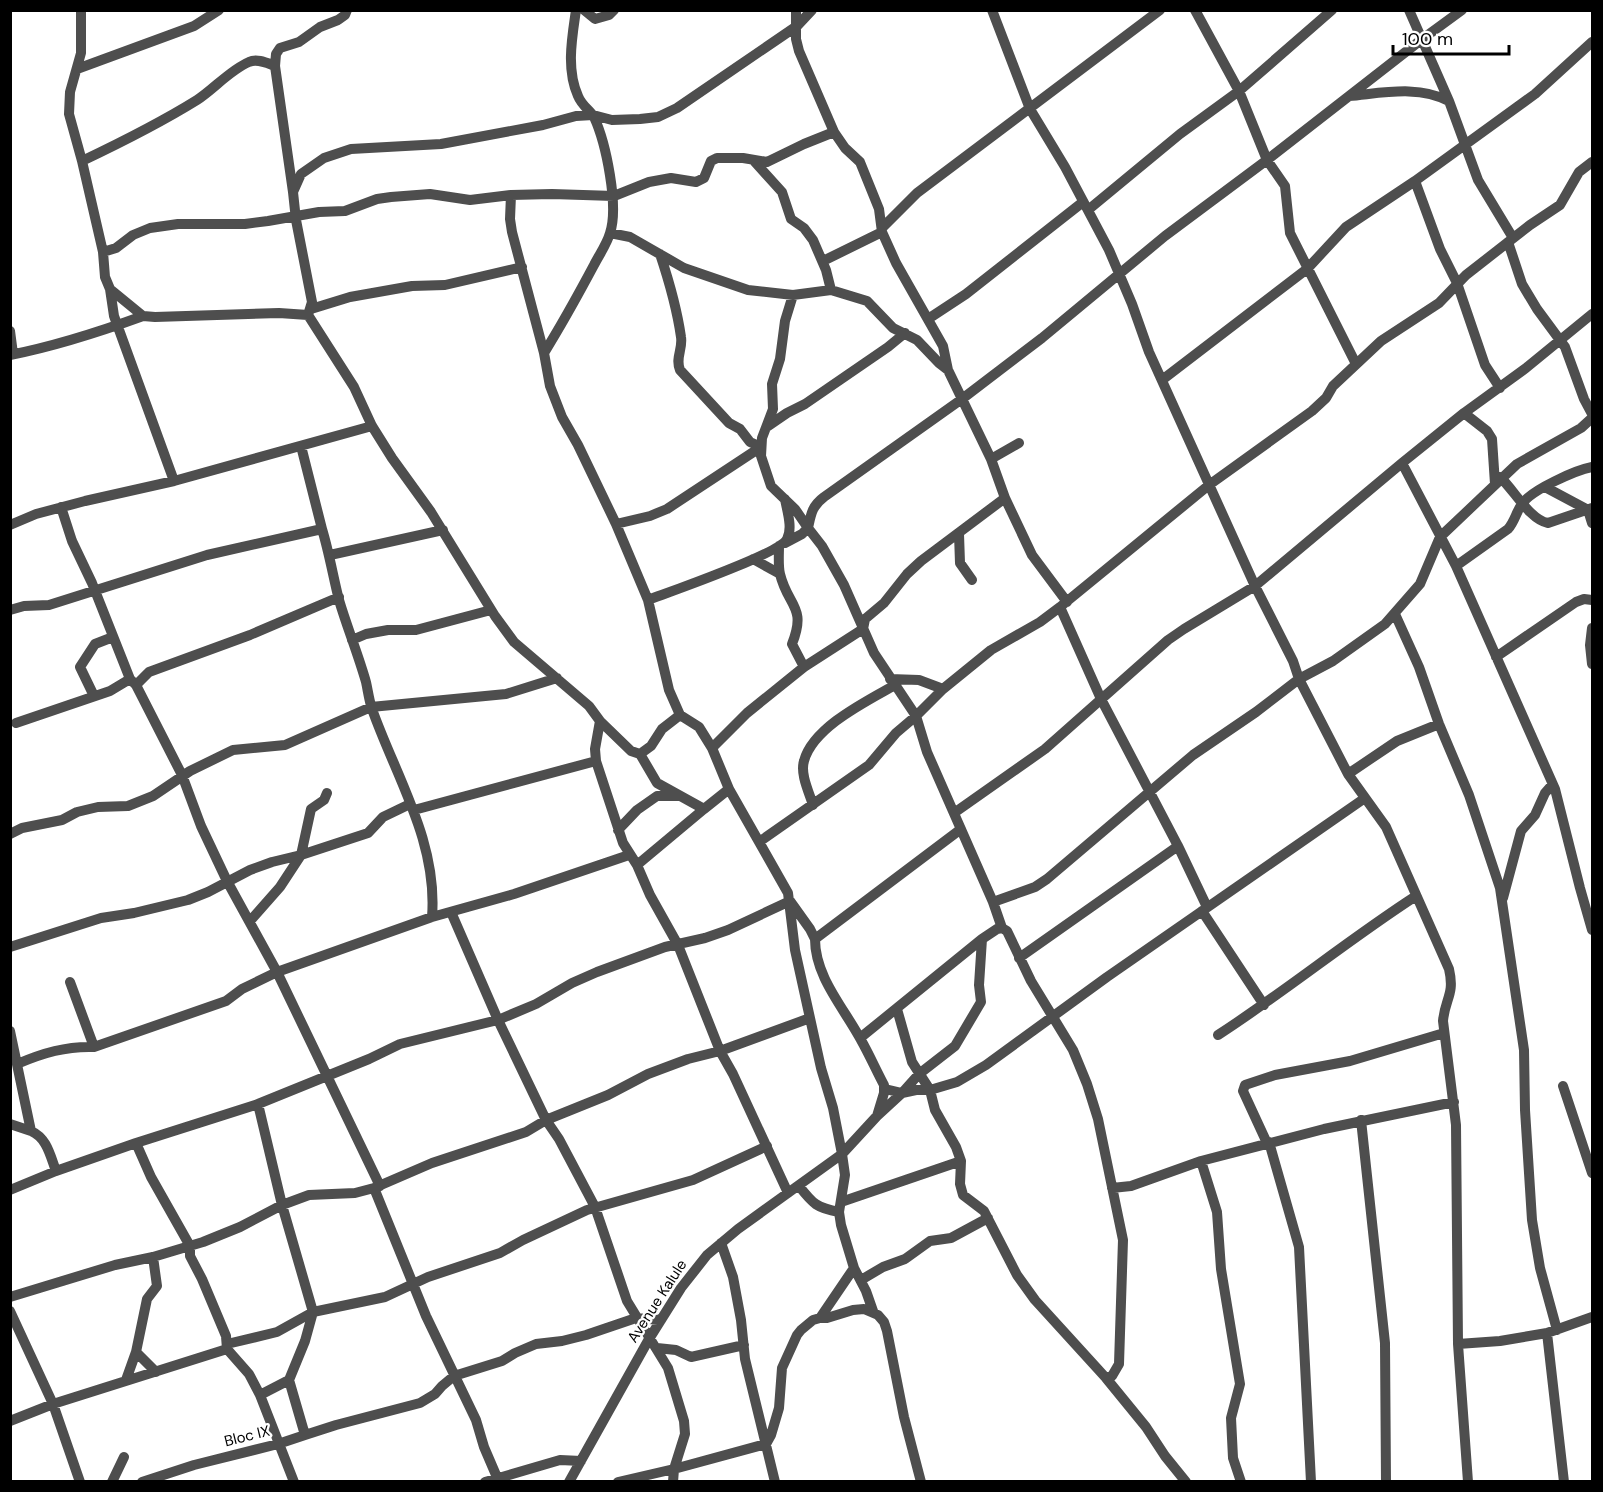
<svg xmlns="http://www.w3.org/2000/svg" width="1603" height="1492" font-family="'DM Sans',sans-serif">
  <rect width="100%" height="100%" fill="#fff"/>
  <g fill="none" stroke-linecap="round" stroke-linejoin="round">
    <path stroke="#4e4e4e" stroke-width="10" d="M81,10V53L70,92L69,114L82,161L103,252L105,277L110,289L143,316L155,317L279,313L308,315L354,387L372,426L392,458L431,512L495,616L514,642L589,706L600,721L631,751L640,754L657,783L704,809L729,789
      M576,10C572,38 566,69 578,96C582,106 590,110 594,117C606,143 619,206 610,233C607,244 599,255 594,265C578,295 562,324 544,353L550,386L562,417L578,445L616,524L648,600L669,690L680,715L699,727L712,748L729,789L788,893L795,950L821,1068L833,1108L842,1154L845,1175L839,1212L841,1225L854,1268L866,1291L873,1311
      M584,10L595,19L609,15L614,10
      M796,10V39L799,51L834,132
      M992,10L1030,109L1065,167L1109,250L1132,304L1149,352L1255,586L1293,661L1299,679L1348,774L1386,827L1449,969C1455,995 1445,998 1443,1021L1456,1125L1458,1344L1468,1482
      M1195,10L1239,91L1267,160L1285,186L1290,233L1356,364
      M1409,10L1449,101L1478,180L1513,238
      M77,69L194,26L219,10
      M1349,96C1383,93 1418,85 1449,101
      M82,161C122,142 160,123 197,100C214,89 230,70 249,62C257,58 267,63 275,66
      M754,161L782,192L791,219L804,228L813,240L826,270L831,290
      M1415,181L1440,249L1457,283L1485,365L1500,388
      M293,192L275,66L276,54L280,48L299,42L320,27L338,20L345,15L347,10
      M511,195L510,219L512,232L544,353
      M1088,210L1180,134L1239,91L1332,10
      M882,228L917,193L1160,10
      M610,233L630,237L684,268L748,290L793,295L831,290L867,301L893,328L917,340L939,363L948,370
      M1508,242L1522,284L1537,309L1565,347L1584,399L1592,414
      M103,252L116,248L133,235L150,228L178,224H245L268,221L319,212L345,211L377,199L391,197L430,194L470,200L511,195L552,194L614,196L649,182L671,178L696,182L704,178L711,161L717,158H743L767,162L804,144L834,132L845,148L860,162L879,209L882,232L896,263L943,346L948,370L991,459L1005,498L1032,555L1067,602
      M660,254C669,281 677,309 681,337C683,349 675,358 680,370L729,423L740,429L750,442L761,447
      M823,261L882,232
      M110,289L114,316L174,481L372,426
      M311,309L350,297L412,286L445,285L522,267
      M308,315L312,302L296,220L293,192L301,174L324,158L351,149L441,144L543,125L576,116L593,115L612,120L640,119L658,117L677,108L797,26L812,10
      M928,319L966,294L1083,202
      M10,331L13,354
      M10,355C56,346 99,332 143,316
      M1162,380L1307,269L1346,227L1415,181L1535,94L1592,42
      M1464,413L1487,431L1492,439L1495,484
      M768,426L787,413L805,404L888,347L905,333
      M301,446L322,529
      M991,459L1019,443
      M1402,463L1456,566L1555,789L1580,888L1592,930
      M1500,477C1514,490 1530,520 1548,523L1592,508
      M1545,487L1588,510L1592,523
      M61,507L72,541L92,583L130,679L136,685L182,775L201,826L227,881L277,972L432,917L514,894L629,855
      M616,524L650,516L667,509L761,447
      M10,525L36,514L85,501L174,481
      M959,534L960,563L972,580
      M785,543L802,534L808,528L795,509L771,486L761,456L762,438L773,409L772,384L780,359L785,321L793,295
      M330,555L443,530
      M753,559L780,574
      M1456,566L1508,529C1515,521 1516,512 1522,504C1531,490 1576,470 1592,467
      M648,600C669,592 779,554 787,539C793,528 787,511 785,499
      M1060,607L1101,699L1178,846L1207,907
      M10,610L24,606L49,605L207,555L322,529C329,552 333,576 339,600C347,627 358,654 366,682C368,691 369,700 372,709C396,777 438,842 432,917
      M1395,614L1419,667L1439,724L1469,795L1500,888L1524,1050L1525,1110L1532,1220L1540,1268L1557,1330
      M1592,628L1590,645L1592,664
      M352,640L366,634L388,630H416L491,610
      M1496,657L1576,602L1584,599L1592,600
      M804,667L863,629L865,619L884,603L907,574L921,561L1005,498
      M890,679L919,680L943,689
      M136,685L149,672L250,635L339,597
      M94,696L80,667L95,644L113,637
      M600,721L595,749L596,761L623,843L637,865L650,895L678,945L720,1051L733,1074L788,1193
      M16,723L110,691L130,679
      M712,748L747,713L804,667L792,644C807,606 788,607 780,574C778,566 779,555 779,546
      M640,754L651,746L662,729L680,715
      M1348,774L1397,741L1439,724
      M813,805C809,792 800,774 804,761C813,727 867,701 895,685
      M414,810L596,761
      M954,813L1045,749L1168,640L1184,629L1255,586L1402,463L1464,413L1526,368L1592,314
      M618,830L637,810L657,796H679
      M10,834L22,828L62,820L77,812L98,807L128,806L153,796L190,771L233,750L285,745L371,707L506,694L557,678
      M759,842L869,765L896,733L916,716L943,689L991,650L1040,622L1060,607L1209,485L1312,411L1326,398L1333,386L1381,341L1439,303L1466,275L1530,225L1560,205L1579,172L1592,162
      M637,865L704,809
      M1503,898L1521,831L1535,815L1545,793L1552,785
      M993,902L1035,887L1047,879L1193,755L1256,712L1299,679L1333,661L1385,624L1420,584L1440,537L1517,464L1581,428L1592,418
      M1202,911L1264,1005
      M451,912L498,1020L546,1120L559,1139L595,1207L627,1301L668,1368L684,1421L685,1434L674,1469L673,1482
      M250,921L280,887L301,855L368,833L383,817L410,804
      M10,947L101,918L134,913L188,900L208,892L250,870L272,862L301,855L311,809L324,800L327,793
      M1019,958L1178,846
      M70,982L94,1047
      M897,1009L912,1062L930,1090L935,1110L956,1147L961,1161L960,1184L963,1195L984,1211L1017,1275L1035,1300L1106,1378L1146,1427L1165,1456L1186,1482
      M10,1031L31,1131C47,1138 50,1155 56,1171
      M1218,1035C1286,991 1348,940 1416,896
      M860,1038L982,939L997,929L1002,928
      M17,1064C43,1053 66,1046 94,1047L226,1001L242,989L277,972L380,1186
      M1563,1086L1592,1173
      M885,1089L902,1093L919,1074L955,1046L981,1002L979,985L982,939
      M877,1116L884,1093V1085C876,1070 869,1054 861,1040C844,1008 815,977 815,939L961,829
      M1361,1120L1385,1343L1386,1482
      M10,1124L31,1131
      M1269,1142L1299,1247L1311,1482
      M136,1143L258,1104L369,1059L400,1044L498,1020L536,1004L572,983L597,972L665,947L705,938L728,930L790,901L810,929L815,939
      M1267,1143L1243,1091L1245,1085L1275,1075L1350,1061L1444,1033
      M1201,1161L1217,1212L1221,1269L1240,1384L1231,1418L1233,1458L1241,1482
      M799,1186C813,1204 817,1208 839,1212
      M374,1188L426,1316L476,1420L484,1447L499,1482
      M1112,1188L1131,1186L1201,1161L1324,1129L1454,1102
      M10,1190L56,1171L136,1143L151,1177L190,1246V1256L202,1279L226,1336L227,1349
      M841,1202L961,1161
      M721,1243L733,1277L741,1320L745,1359L775,1482
      M153,1257L157,1286L147,1299L136,1352L156,1372
      M861,1280L883,1267L905,1259L930,1241L951,1238L988,1218
      M10,1297L115,1265L153,1257L203,1242L240,1227L282,1205L309,1195L355,1193L374,1188L432,1163L526,1132L546,1120L608,1095L648,1074L688,1059L720,1051L810,1018
      M10,1311L53,1404L227,1349L249,1374L260,1395L289,1380L305,1341L313,1312L282,1205L258,1104
      M820,1318L854,1268
      M1547,1333L1564,1482
      M227,1344L277,1332L313,1312L385,1297L428,1277L500,1253L523,1240L587,1210L693,1180L767,1146
      M1458,1344L1500,1341L1547,1333L1592,1317
      M657,1348L676,1350L691,1357L744,1345
      M1106,1378L1112,1376L1119,1364L1123,1240L1098,1119L1087,1084L1073,1050L1031,981L1007,931L1002,928L993,902L927,752L916,716L874,653L844,585L822,546L808,528C811,514 812,506 824,497L962,399L1042,338L1165,236L1267,160L1421,40L1462,10
      M126,1380L136,1352
      M260,1395L294,1482
      M10,1421L53,1404L80,1482
      M305,1435L336,1425L420,1403L435,1394L442,1386L454,1376L502,1361L515,1353L536,1344L562,1341L586,1335L636,1318L661,1320
      M112,1482L124,1457
      M142,1482L194,1465L278,1444L305,1435L289,1380
      M485,1482L560,1460L581,1461
      M569,1482L649,1339L681,1288L707,1255L738,1229L842,1154L877,1116L902,1093L916,1090H930L957,1082L986,1065L1107,977L1365,798
      M618,1482L674,1469L766,1444L771,1435L779,1408L782,1368L797,1335L801,1330L813,1320L820,1318H827L853,1310L864,1309L878,1315L884,1322L887,1331L904,1417L921,1482"/>
  </g>
  <g text-anchor="middle" stroke-width="4.5" stroke-linejoin="round" paint-order="stroke">
    <g font-size="15" fill="#000" stroke="#fff">
      <text transform="translate(657 1301) rotate(-57)" y="5">Avenue Kalule</text>
      <text transform="translate(247 1436) rotate(-14)" y="5">Bloc IX</text>
    </g>
  </g>
  <rect width="1603" height="1492" fill="none" stroke="#000000" stroke-width="24"/>
  <path d="M1393 45v9h116v-9" fill="none" stroke="#000000" stroke-width="3"/>
  <text x="1402" y="45" font-size="18" fill="#000000" stroke="#ffffff" stroke-width="4.5" paint-order="stroke">100 m</text>
</svg>
